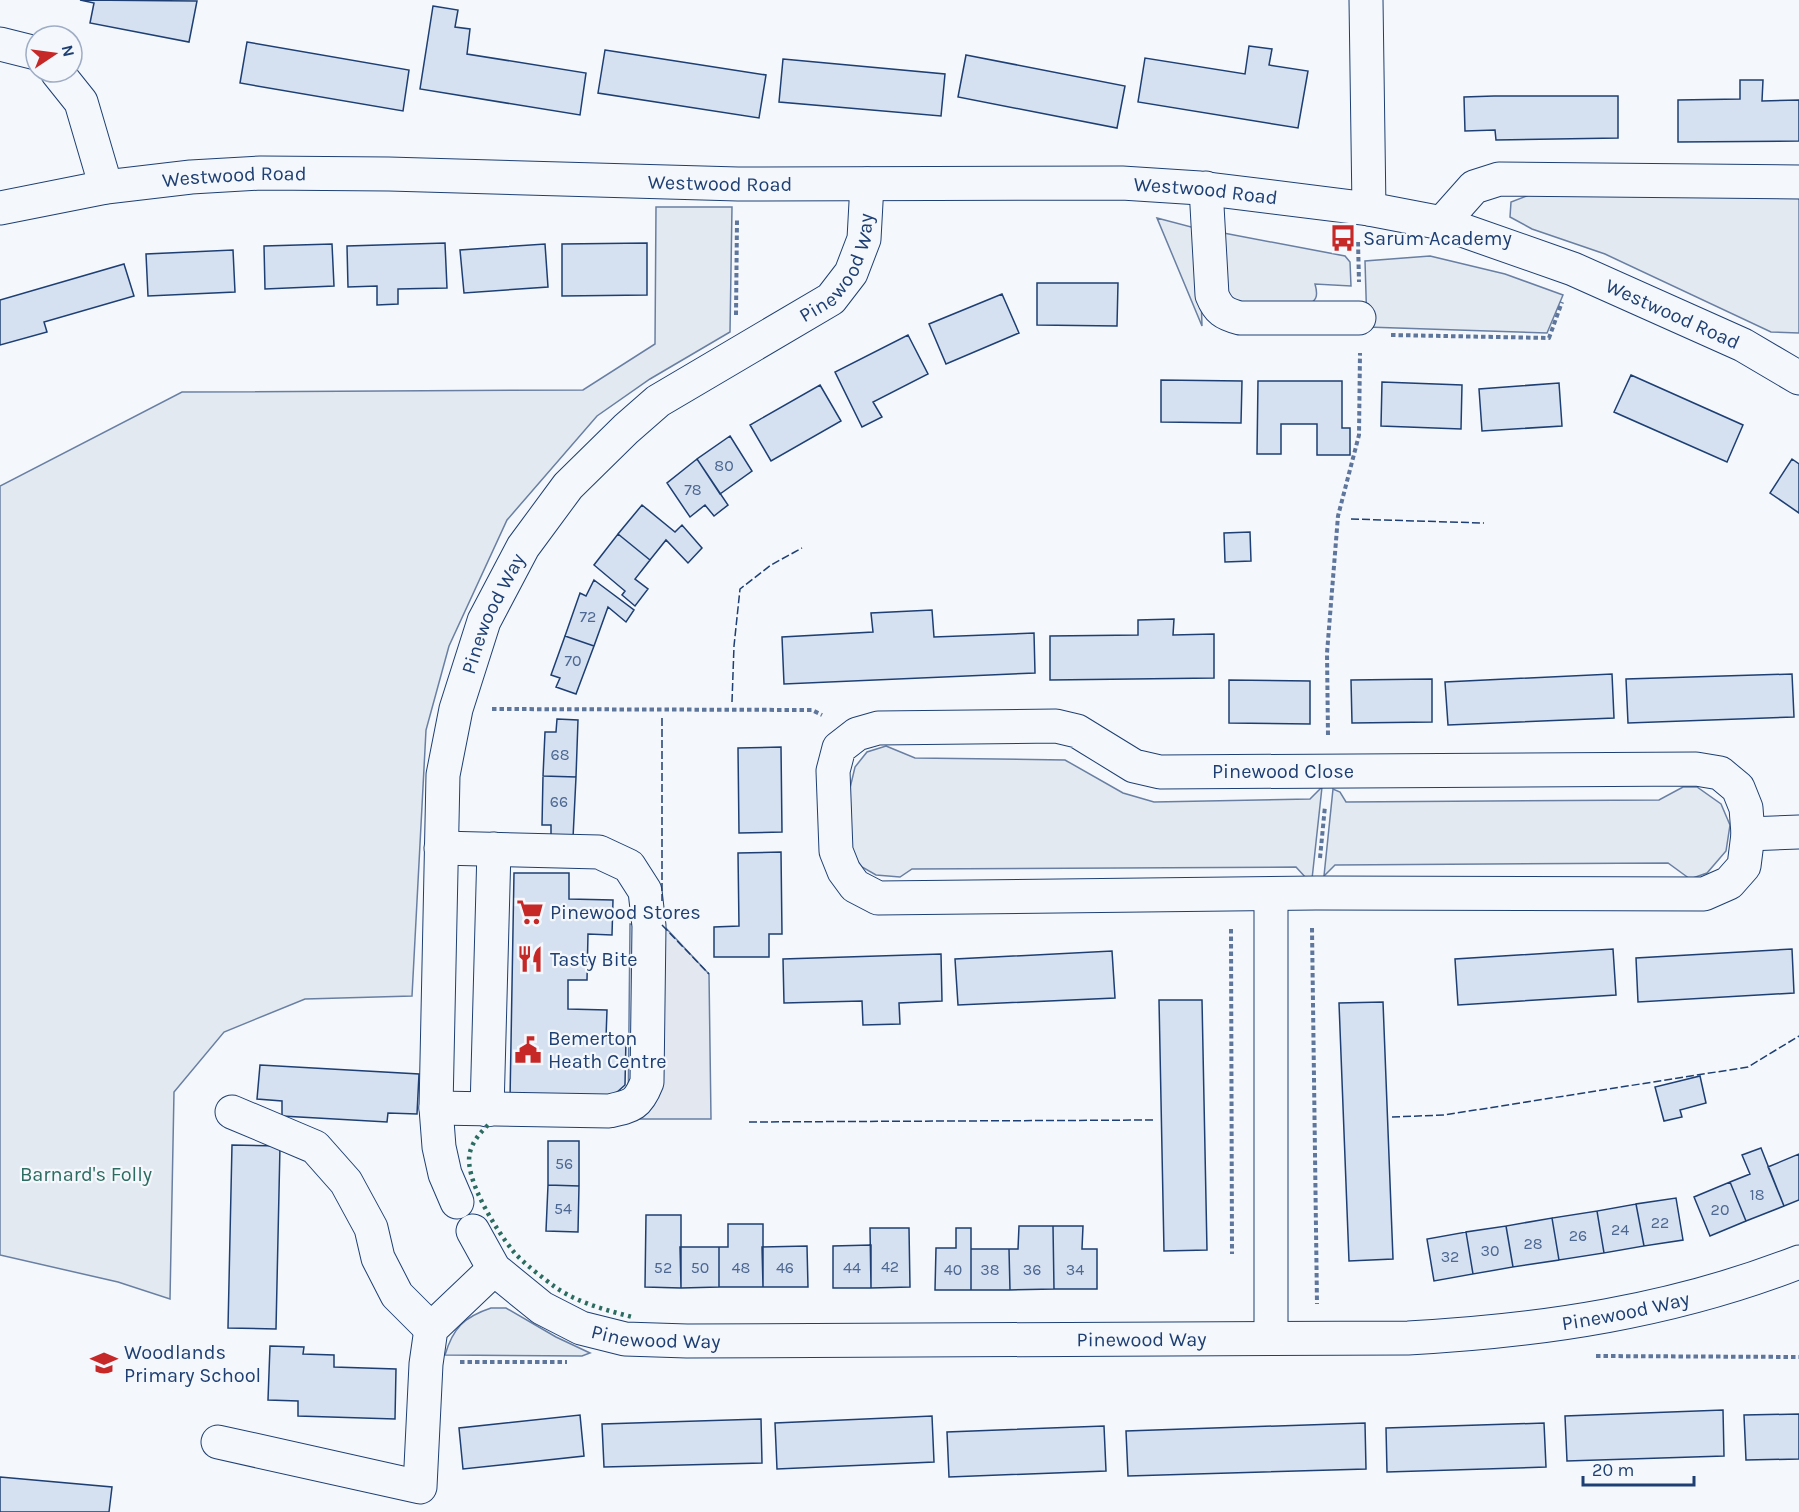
<svg xmlns="http://www.w3.org/2000/svg" width="1799" height="1512" font-family="Karla,sans-serif">
  <rect width="100%" height="100%" fill="#f4f7fb"/>
  <path fill="#e3e9f0" stroke="#687fa3" stroke-width="1.5" d="M1540,191H1799V333L1771,332L1605,254L1532,229L1510,217L1511,202Z
    M656,207H732L730,332L650,379L597,416L507,520L449,646L426,730L412,996L305,999L224,1032L174,1092L170,1299L118,1282L0,1255V486L182,392L583,390L655,344Z
    M1157,218L1199,229L1202,326Z
    M1213,231L1345,256L1350,262L1351,286L1315,284C1319,298 1316,300 1304,309L1229,305Z
    M1430,256L1505,274L1563,295L1547,333L1367,327L1365,261Z
    M886,746L915,758L1065,760L1123,793L1154,802L1310,799L1322,787L1312,879H1307L1296,867L912,869L900,877L876,875L862,867L850,851V788L855,767L867,752Z
    M1683,787H1697L1721,804L1730,825L1726,851L1707,873L1690,879L1668,863L1335,865L1324,876L1333,789L1340,792L1346,802L1659,800Z
    M491,1308H506L556,1337L590,1353L582,1356L445,1355C453,1328 464,1317 491,1308Z"/>
  <path fill="#e3e8f0" stroke="#687fa3" stroke-width="1.5" d="M630,924L663,925L709,974L711,1119H628Z"/>
  <path fill="#d5e0f0" stroke="#1d3f73" stroke-width="1.5" d="M80,0L197,1L189,42L90,23L94,3Z
    M433,6L458,10L455,27L470,29L467,54L586,73L580,115L420,89Z
    M247,42L409,70L403,111L240,83Z
    M1249,46L1272,49L1269,65L1308,71L1298,128L1138,102L1145,58L1245,74Z
    M605,50L766,75L759,118L598,93Z
    M966,55L1125,86L1117,128L958,97Z
    M783,59L945,74L941,116L779,102Z
    M1740,80H1763L1762,101L1799,100V141L1678,142V100L1740,99Z
    M1494,96H1618V138L1496,140L1495,130L1465,131L1464,97Z
    M445,243L447,288L398,289V304L377,305V286L348,287L347,246Z
    M647,243V295L562,296V244Z
    M332,244L334,286L265,289L264,246Z
    M545,244L548,287L464,293L460,250Z
    M233,250L235,292L148,296L146,254Z
    M124,264L134,296L44,322L47,332L0,345V300Z
    M1037,283H1118L1117,326L1037,325Z
    M1002,294L1019,333L946,364L929,324Z
    M908,335L928,374L873,402L882,417L862,427L835,372Z
    M1631,375L1743,425L1727,462L1614,412Z
    M1161,380L1242,381L1241,423L1161,422Z
    M1258,381H1342V428H1350V455H1317V424H1281V454H1257Z
    M1382,382L1462,385L1461,429L1381,426Z
    M1559,383L1562,426L1482,431L1479,389Z
    M820,385L841,421L771,461L750,425Z
    M730,436L752,471L720,494L697,459Z
    M697,459L728,505L714,516L705,505L690,517L667,483Z
    M1792,459L1799,464V513L1770,493Z
    M642,505L675,532L682,525L702,548L688,563L666,540L650,560L618,534Z
    M1250,532L1251,561L1225,562L1224,533Z
    M618,534L650,560L635,579L648,589L635,606L622,595L625,591L594,565Z
    M594,580L634,610L626,622L608,607L594,646L565,636L580,593L586,596Z
    M932,610L934,637L1034,633L1035,673L784,684L782,637L873,632L871,613Z
    M1174,619L1173,635L1214,634V678L1050,680V636L1138,635V620Z
    M565,636L594,646L576,694L556,687L560,678L551,675Z
    M1612,674L1614,718L1448,725L1445,682Z
    M1792,674L1794,717L1628,723L1626,679Z
    M1432,679V722L1352,723L1351,680Z
    M1229,680L1310,681V724L1229,723Z
    M557,719L578,720L576,777L543,776L545,732H556Z
    M781,747L782,832L739,833L738,748Z
    M543,776L576,777L573,838L551,837V825H542Z
    M781,852L782,934H769V957H714V927L739,926L738,853Z
    M514,873H569V899L613,900L612,935L588,934L587,980H568V1009L607,1010L606,1038H626L625,1085L606,1102L510,1100Z
    M1613,949L1616,995L1458,1005L1455,959Z
    M1792,949L1794,993L1638,1002L1636,958Z
    M1112,951L1115,998L958,1005L955,959Z
    M941,954L942,1001L899,1003L900,1024L863,1025L862,1001L784,1003L783,959Z
    M1159,1000H1202L1207,1250L1164,1251Z
    M1383,1002L1393,1259L1349,1261L1339,1003Z
    M260,1065L419,1074L417,1114L388,1113L387,1122L282,1116V1101L257,1099Z
    M1700,1076L1706,1103L1680,1110L1682,1117L1664,1121L1655,1087Z
    M548,1141H579V1186L548,1185Z
    M232,1145L280,1146L276,1329L228,1328Z
    M1761,1148L1784,1206L1746,1221L1730,1182L1750,1174L1742,1155Z
    M1799,1154V1200L1784,1206L1768,1167Z
    M1730,1182L1746,1221L1710,1236L1694,1197Z
    M548,1185L579,1186L578,1232L546,1231Z
    M1676,1198L1683,1240L1644,1246L1636,1204Z
    M1636,1204L1644,1246L1604,1253L1597,1211Z
    M1597,1211L1604,1253L1559,1260L1552,1218Z
    M646,1215H681V1288L645,1287Z
    M1552,1218L1559,1260L1513,1267L1506,1226Z
    M728,1224H763V1287H719V1247H728Z
    M1019,1226H1053L1054,1289L1010,1290L1009,1249H1018Z
    M1053,1226H1083L1082,1249H1097V1289H1054Z
    M1506,1226L1513,1267L1473,1274L1466,1232Z
    M870,1228H909L910,1287L871,1288Z
    M956,1228H971V1290H935L936,1248H956Z
    M1466,1232L1473,1274L1434,1281L1427,1239Z
    M871,1245V1288H833V1246Z
    M807,1246L808,1287H763L762,1247Z
    M680,1247H719V1287L681,1288Z
    M971,1249H1009L1010,1290H971Z
    M270,1346L304,1347L303,1354L334,1355V1367L396,1369L395,1419L298,1416V1401L268,1400Z
    M1723,1410L1724,1456L1567,1461L1565,1416Z
    M1799,1414V1459L1746,1460L1744,1415Z
    M580,1415L584,1456L463,1469L459,1428Z
    M932,1416L934,1462L777,1469L775,1423Z
    M761,1419L762,1463L604,1467L602,1424Z
    M1365,1423L1366,1469L1128,1476L1126,1431Z
    M1544,1423L1546,1467L1387,1472L1386,1428Z
    M1104,1426L1106,1471L949,1477L947,1432Z
    M0,1477L112,1487L109,1512H0Z"/>
  <g fill="none" stroke-linecap="round" stroke-linejoin="round">
    <defs>
      <g id="minor">
        <path d="M1366,0L1369,209"/>
        <path d="M0,44L36,53"/>
        <path d="M57,72L81,102L106,187"/>
        <path d="M1206,188L1212,295C1218,310 1224,314 1240,318H1359"/>
        <path id="s1" d="M0,208L106,187L191,177L261,173L389,174L738,184L1122,183L1200,188L1369,209L1442,223L1573,269L1743,345L1799,378"/>
        <path d="M1442,223L1474,187L1499,179L1799,182"/>
        <path d="M1056,726L1077,731L1134,766L1160,772L1696,769L1720,773L1738,788L1746,808L1748,834L1744,866L1729,883L1704,894L1316,893L878,898L855,886L844,871L836,851L833,771L839,748L857,734L878,728Z"/>
        <path d="M1748,834L1799,832"/>
        <path d="M436,1108L609,1111C632,1106 638,1105 647,1082L649,926L645,891L629,866L599,852L441,848"/>
        <path d="M487,1110L494,849"/>
        <path d="M232,1112L315,1147L346,1182L371,1228L378,1258L397,1295L431,1329"/>
        <path id="s2" d="M457,1202L445,1174L439,1147L436,1108L443,775L456,709L484,621L523,547L568,486L626,429L658,401L831,299L851,273L864,239L867,184"/>
        <path id="s3" d="M473,1231L494,1269L542,1308L581,1328L625,1339L687,1341L1408,1338C1542,1331 1674,1311 1799,1262"/>
        <path d="M1271,1337V894"/>
        <path d="M218,1442L420,1487L426,1364L431,1329L494,1269"/>
      </g>
    </defs>
    <use href="#minor" stroke="#1d3f73" stroke-width="35"/>
    <path stroke="#5e769c" stroke-width="4" stroke-dasharray="4.5 3" stroke-linecap="butt" d="M1358,242L1359,282
      M736,315L737,220
      M1391,335L1549,338L1562,302
      M492,709L812,710L822,715
      M1328,735L1327,653L1338,516L1359,435L1360,353
      M1320,858L1325,806
      M1312,928L1317,1304
      M1231,929L1232,1254
      M1596,1356L1799,1357
      M460,1362H567"/>
    <use href="#minor" stroke="#f4f7fb" stroke-width="33"/>
    <path stroke="#2c6c60" stroke-width="4.5" stroke-dasharray="3 4.5" stroke-linecap="butt" d="M488,1125C480,1133 473,1141 470,1152C463,1178 497,1231 513,1251C524,1264 542,1277 555,1287C578,1303 606,1310 632,1317"/>
    <path stroke="#1d3f73" stroke-width="1.5" stroke-dasharray="8 3" stroke-linecap="butt" d="M1351,519L1484,523
      M732,702L734,646L740,589L771,565L802,548
      M662,718V901
      M662,925L709,974
      M1392,1117L1444,1115L1748,1067L1799,1036
      M749,1122L1156,1120"/>
  </g>
  <defs>
    <symbol id="bus-bare" viewBox="-9 -9 18 18"><path d="M-5-6H5V4H4V6H2V4H-2V6H-4V4H-5ZM-3.5-4V0h7V-4ZM-3.5 1.2v1.5H-2V1.2ZM2 1.2v1.5H3.5V1.2Z" fill="#c62828" stroke="#f4f7fb" stroke-width="2.5" paint-order="stroke"/></symbol>
    <symbol id="supermarket-bare" viewBox="-9 -9 18 18"><path d="M-6-5.5h2.5l.6 2H6L4.5 2H-2.5L-4.4-4H-6ZM-1.5 3.2a1.3 1.3 0 1 0 .1 0ZM3 3.2a1.3 1.3 0 1 0 .1 0Z" fill="#c62828" stroke="#f4f7fb" stroke-width="2.5" paint-order="stroke"/></symbol>
    <symbol id="restaurant-bare" viewBox="-9 -9 18 18"><path d="M-5-6h1v4h1v-4h1v4h1v-4h1v5L-1.5 .5V6h-2V.5L-5-1ZM5-6V6H3V1.5H1.5Q1.5-4 5-6Z" fill="#c62828" stroke="#f4f7fb" stroke-width="2.5" paint-order="stroke"/></symbol>
    <symbol id="civic-bare" viewBox="-9 -9 18 18"><path d="M-.6-6.5H3V-4.5H.6V-3L4-1V1h2V6H-6V1h2V-1L-.6-3ZM-1.2 2.5V6h2.4V2.5Z" fill="#c62828" stroke="#f4f7fb" stroke-width="2.5" paint-order="stroke"/></symbol>
    <symbol id="school-bare" viewBox="-9 -9 18 18"><path d="M0-5L7-2L0 1L-7-2ZM-4 1L0 2.5L4 1V4Q0 6-4 4Z" fill="#c62828" stroke="#f4f7fb" stroke-width="2.5" paint-order="stroke"/></symbol>
  </defs>
  <g fill-rule="evenodd">
    <use href="#bus-bare" x="1324" y="219" width="38" height="38"/>
    <use href="#supermarket-bare" x="511" y="893" width="38" height="38"/>
    <use href="#restaurant-bare" x="511" y="940" width="38" height="38"/>
    <use href="#civic-bare" x="509" y="1031" width="38" height="38"/>
    <use href="#school-bare" x="85" y="1344" width="38" height="38"/>
  </g>
  <g text-anchor="middle" stroke-width="4.5" stroke-linejoin="round" paint-order="stroke">
    <g font-size="16" fill="#4b6792">
      <text x="724" y="471">80</text>
      <text x="693" y="495">78</text>
      <text x="588" y="622">72</text>
      <text x="573" y="666">70</text>
      <text x="560" y="760">68</text>
      <text x="559" y="807">66</text>
      <text x="564" y="1169">56</text>
      <text x="1757" y="1200">18</text>
      <text x="563" y="1214">54</text>
      <text x="1720" y="1215">20</text>
      <text x="1660" y="1228">22</text>
      <text x="1620" y="1235">24</text>
      <text x="1578" y="1241">26</text>
      <text x="1533" y="1249">28</text>
      <text x="1490" y="1256">30</text>
      <text x="1450" y="1262">32</text>
      <text x="890" y="1272">42</text>
      <text x="663" y="1273">52</text>
      <text x="700" y="1273">50</text>
      <text x="741" y="1273">48</text>
      <text x="785" y="1273">46</text>
      <text x="852" y="1273">44</text>
      <text x="953" y="1275">40</text>
      <text x="990" y="1275">38</text>
      <text x="1032" y="1275">36</text>
      <text x="1075" y="1275">34</text>
    </g>
    <g font-size="20" fill="#1d3f73" stroke="#f4f7fb">
      <text dy="7" stroke="none"><textPath href="#s1" startOffset="237">Westwood Road</textPath></text>
      <text dy="7" stroke="none"><textPath href="#s1" startOffset="723">Westwood Road</textPath></text>
      <text dy="7" stroke="none"><textPath href="#s1" startOffset="1209">Westwood Road</textPath></text>
      <text dy="7" stroke="none"><textPath href="#s2" startOffset="1104">Pinewood Way</textPath></text>
      <text dy="7" stroke="none"><textPath href="#s1" startOffset="1696">Westwood Road</textPath></text>
      <text dy="7" stroke="none"><textPath href="#s2" startOffset="600">Pinewood Way</textPath></text>
      <text x="1283" y="778">Pinewood Close</text>
      <text dy="7" stroke="none"><textPath href="#s3" startOffset="1197">Pinewood Way</textPath></text>
      <text dy="7" stroke="none"><textPath href="#s3" startOffset="225">Pinewood Way</textPath></text>
      <text dy="7" stroke="none"><textPath href="#s3" startOffset="711">Pinewood Way</textPath></text>
    </g>
    <g font-size="20" fill="#1d3f73" stroke="#f4f7fb" text-anchor="start">
      <text x="1363" y="245">Sarum Academy</text>
      <text x="550" y="919">Pinewood Stores</text>
      <text x="550" y="966">Tasty Bite</text>
      <text x="548" y="1045">Bemerton<tspan x="548" dy="23">Heath Centre</tspan></text>
      <text x="124" y="1359">Woodlands<tspan x="124" dy="23">Primary School</tspan></text>
    </g>
    <g font-size="20" fill="#2c6c60" stroke="#f4f7fb">
      <text x="86" y="1181">Barnard's Folly</text>
    </g>
  </g>
  <g transform="translate(54 54) rotate(77)"><circle r="28" fill="#f4f7fb" stroke="#9eadc5" stroke-width="1.5"/>
  <path d="M0-4.5L10 22L0 15L-10 22Z" fill="#c62828"/>
  <text y="-9" font-size="16" font-weight="bold" text-anchor="middle" fill="#1d3f73">N</text>
  </g>
  <path d="M1583 1476v9h111v-9" fill="none" stroke="#1d3f73" stroke-width="3"/>
  <text x="1592" y="1476" font-size="18" fill="#1d3f73" stroke="#f4f7fb" stroke-width="4.5" paint-order="stroke">20 m</text>
</svg>
